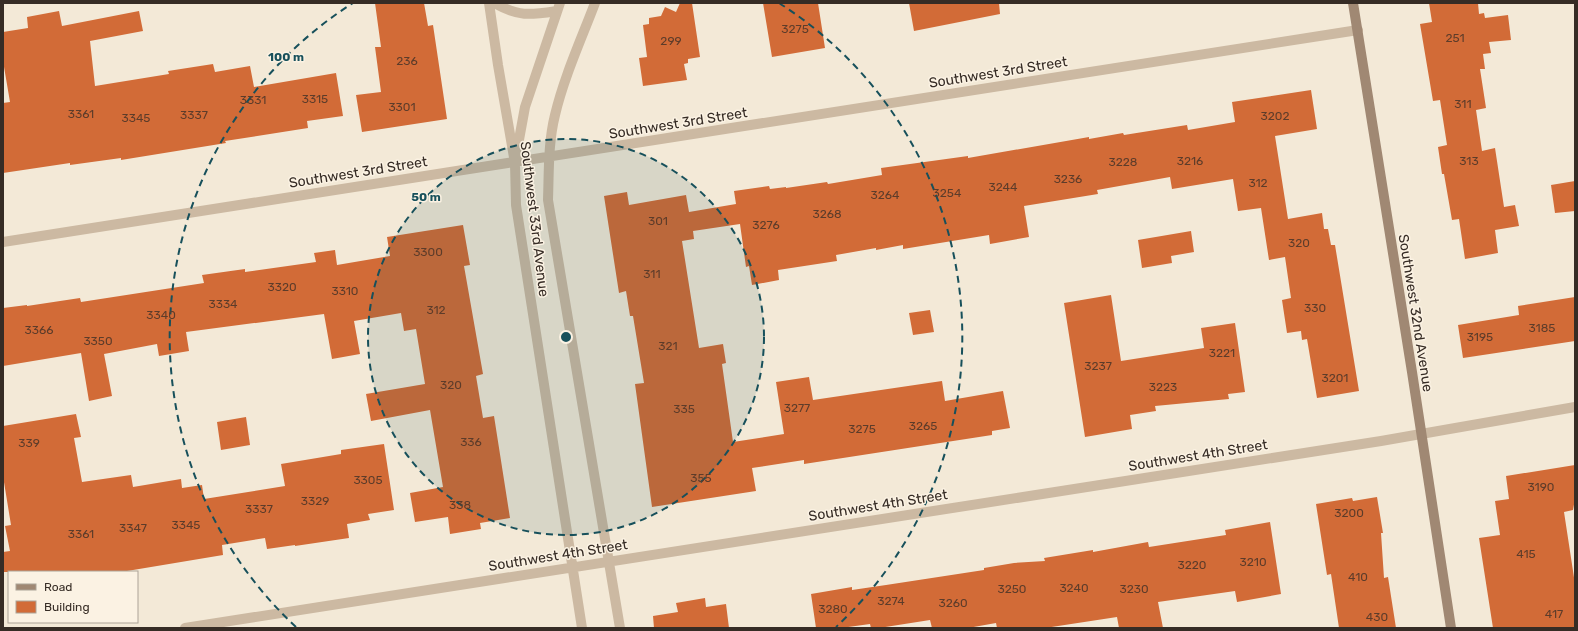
<svg xmlns="http://www.w3.org/2000/svg" width="1578" height="631" font-family="Rubik,sans-serif">
  <rect width="100%" height="100%" fill="#f3e9d7"/>
  <path fill="#d26b37" d="M375,3H424L428,26L433,25L447,119L362,132L356,95L381,92L375,47H381Z
    M680,3H692L700,57L688,59V63L684,64L687,80L643,86L639,58L647,57L643,25L649,24V18L661,16L665,7L676,12Z
    M763,3H818L825,48L772,57Z
    M909,3H999L1000,14L914,31Z
    M1429,3H1478L1479,14L1484,13L1485,18L1508,15L1511,40L1489,42L1491,53L1483,54L1485,69H1480L1486,108L1476,110L1482,151L1495,148L1504,207L1515,205L1519,226L1495,230L1498,253L1465,259L1459,219L1452,220L1444,174H1442L1438,147L1447,145L1440,100L1433,101L1420,24L1432,22Z
    M59,11L62,26L139,11L143,31L90,41L95,86L169,74L168,71L213,64L215,72L250,66L254,87L336,73L343,116L307,121L308,128L225,141L226,143L121,160V158L70,165V163L3,173V103L10,102L3,61V32L28,28L27,17Z
    M1311,90L1317,129L1275,136L1288,219L1322,213L1324,229H1328L1331,245H1335L1359,391L1317,398L1307,339L1302,340L1301,331L1287,333L1282,300L1291,298L1285,257L1269,260L1261,208L1238,211L1233,179L1172,189L1170,177L1097,190L1098,194L1024,206L1029,237L990,244L989,235L903,249V245L876,250V248L836,255L837,261L778,270L779,280L752,285L749,266L746,267L740,224L693,231L694,239L682,241L699,348L723,344L726,363L722,364L733,442L784,434L776,382L809,377L813,400L942,381L945,401L1003,391L1010,428L992,431V435L804,464V460L752,468L756,491L652,507L635,384L644,383L633,316H630L626,291L619,293L604,196L627,192L629,205L686,195L689,212L736,204L734,191L769,186L770,189L786,187V188L827,182L828,184L882,175L881,168L968,156V158L1089,137V139L1123,133L1124,135L1187,125L1188,130L1235,122L1232,102Z
    M1575,181V211L1555,213L1551,185Z
    M463,225L470,265L464,266L483,374L476,376L483,418L494,416L510,518L480,523L481,529L450,534L448,517L415,522L410,493L443,487L430,410L371,421L366,394L425,384L416,329L404,331L401,313L354,321L360,354L332,359L324,314L186,332L189,351L159,356L157,344L104,354L112,396L89,401L81,353L3,366V308L27,305V306L80,298L81,302L204,283L202,275L245,269V272L316,262L314,253L335,250L337,265L390,256L387,237Z
    M1191,231L1194,252L1171,256L1172,263L1142,268L1138,240Z
    M1111,295L1121,361L1204,348L1201,328L1235,323L1245,392L1228,394L1229,399L1155,406L1156,411L1130,415L1132,429L1085,437L1064,303Z
    M1575,297V341L1463,358L1458,325L1519,315L1518,306Z
    M930,310L934,332L913,335L909,313Z
    M76,414L81,437L74,438L82,482L131,475L133,487L181,479L182,488L202,485L204,499L285,486L281,464L341,454V450L384,444L394,510L368,514L370,520L347,524L349,538L295,546V545L267,549L265,538L222,545L223,555L121,572H3V552L10,551L5,526L11,525L3,476V426Z
    M246,417L250,445L221,450L217,422Z
    M1575,465V499L1573,510L1564,512L1575,584V628H1493L1479,538L1500,535L1495,501L1509,499L1506,476Z
    M1377,497L1383,533H1381L1384,578L1388,577L1396,628H1339L1331,574L1327,575L1316,504L1352,498L1353,501Z
    M1270,522L1281,594L1237,602L1235,591L1158,602L1163,628H1119L1117,617L1045,628H997L996,623L968,628H932L930,620L879,628H871L870,624L841,628H816L811,594L852,587V590L886,585L984,570V568L1014,563L1045,561L1044,558L1093,550V552L1148,542L1149,547L1226,535L1225,530Z
    M705,598L706,607L726,604L729,628H654L653,616L678,612L676,603Z"/>
  <g fill="none" stroke-linecap="round" stroke-linejoin="round">
    <path stroke="#ccb9a2" stroke-width="10" d="M489,3L498,65L515,163L516,205L582,628
      M494,3C519,17 530,15 557,11
      M595,3C581,40 564,77 555,115C548,143 549,172 548,200L620,628
      M516,156L525,107L560,3
      M3,242L1358,30
      M185,628L1381,441L1575,407"/>
    <path stroke="#a08873" stroke-width="10" d="M1353,3L1412,372L1451,628"/>
  </g>
  <circle cx="566" cy="337" r="198" fill="#17505b" fill-opacity=".12"/>
  <g fill="none" stroke="#17505b" stroke-width="2" stroke-dasharray="7 5">
    <circle cx="566" cy="337" r="198"/>
    <path d="M296 627A396 396 0 0 1 353 3M779 3A396 396 0 0 1 836 627"/>
  </g>
  <g text-anchor="middle" stroke-width="3" stroke-linejoin="round" paint-order="stroke">
    <g font-size="12" fill="#5d3c2a">
      <text x="795" y="33">3275</text>
      <text x="1455" y="42">251</text>
      <text x="671" y="45">299</text>
      <text x="407" y="65">236</text>
      <text x="315" y="103">3315</text>
      <text x="253" y="104">3331</text>
      <text x="1463" y="108">311</text>
      <text x="402" y="111">3301</text>
      <text x="81" y="118">3361</text>
      <text x="194" y="119">3337</text>
      <text x="1275" y="120">3202</text>
      <text x="136" y="122">3345</text>
      <text x="1190" y="165">3216</text>
      <text x="1469" y="165">313</text>
      <text x="1123" y="166">3228</text>
      <text x="1068" y="183">3236</text>
      <text x="1258" y="187">312</text>
      <text x="1003" y="191">3244</text>
      <text x="947" y="197">3254</text>
      <text x="885" y="199">3264</text>
      <text x="827" y="218">3268</text>
      <text x="658" y="225">301</text>
      <text x="766" y="229">3276</text>
      <text x="1299" y="247">320</text>
      <text x="428" y="256">3300</text>
      <text x="652" y="278">311</text>
      <text x="282" y="291">3320</text>
      <text x="345" y="295">3310</text>
      <text x="223" y="308">3334</text>
      <text x="1315" y="312">330</text>
      <text x="436" y="314">312</text>
      <text x="161" y="319">3340</text>
      <text x="1542" y="332">3185</text>
      <text x="39" y="334">3366</text>
      <text x="1480" y="341">3195</text>
      <text x="98" y="345">3350</text>
      <text x="668" y="350">321</text>
      <text x="1222" y="357">3221</text>
      <text x="1098" y="370">3237</text>
      <text x="1335" y="382">3201</text>
      <text x="451" y="389">320</text>
      <text x="1163" y="391">3223</text>
      <text x="797" y="412">3277</text>
      <text x="684" y="413">335</text>
      <text x="923" y="430">3265</text>
      <text x="862" y="433">3275</text>
      <text x="471" y="446">336</text>
      <text x="29" y="447">339</text>
      <text x="701" y="482">355</text>
      <text x="368" y="484">3305</text>
      <text x="1541" y="491">3190</text>
      <text x="315" y="505">3329</text>
      <text x="460" y="509">338</text>
      <text x="259" y="513">3337</text>
      <text x="1349" y="517">3200</text>
      <text x="186" y="529">3345</text>
      <text x="133" y="532">3347</text>
      <text x="81" y="538">3361</text>
      <text x="1526" y="558">415</text>
      <text x="1253" y="566">3210</text>
      <text x="1192" y="569">3220</text>
      <text x="1358" y="581">410</text>
      <text x="1074" y="592">3240</text>
      <text x="1012" y="593">3250</text>
      <text x="1134" y="593">3230</text>
      <text x="891" y="605">3274</text>
      <text x="953" y="607">3260</text>
      <text x="833" y="613">3280</text>
      <text x="1554" y="618">417</text>
      <text x="1377" y="621">430</text>
    </g>
    <g font-size="14" fill="#362c25" stroke="#fbf2e3">
      <text transform="translate(998 72) rotate(-9)" y="5">Southwest 3rd Street</text>
      <text transform="translate(678 123) rotate(-9)" y="5">Southwest 3rd Street</text>
      <text transform="translate(358 172) rotate(-9)" y="5">Southwest 3rd Street</text>
      <text transform="translate(535 219) rotate(83)" y="5">Southwest 33rd Avenue</text>
      <text transform="translate(1416 313) rotate(81)" y="5">Southwest 32nd Avenue</text>
      <text transform="translate(1198 455) rotate(-9)" y="5">Southwest 4th Street</text>
      <text transform="translate(878 505) rotate(-9)" y="5">Southwest 4th Street</text>
      <text transform="translate(558 555) rotate(-9)" y="5">Southwest 4th Street</text>
    </g>
  </g>
  <circle cx="566" cy="337" r="6" fill="#17505b" stroke="#fbf2e3" stroke-width="2"/>
  <g font-size="12" text-anchor="middle" font-weight="bold" fill="#17505b" stroke="#fbf2e3" stroke-width="3" stroke-linejoin="round" paint-order="stroke">
    <text x="286" y="61">100 m</text>
    <text x="426" y="201">50 m</text>
  </g>
  <rect width="1578" height="631" fill="none" stroke="#362c25" stroke-width="8"/>
  <rect x="8" y="571" width="130" height="52" fill="#fbf2e3" stroke="#aca397"/>
  <rect x="16" y="584" width="20" height="6" fill="#a08873" stroke="#aca397"/>
  <text x="44" y="591" font-size="12" fill="#362c25">Road</text>
  <rect x="16" y="601" width="20" height="12" fill="#d26b37" stroke="#aca397"/>
  <text x="44" y="611" font-size="12" fill="#362c25">Building</text>
</svg>
